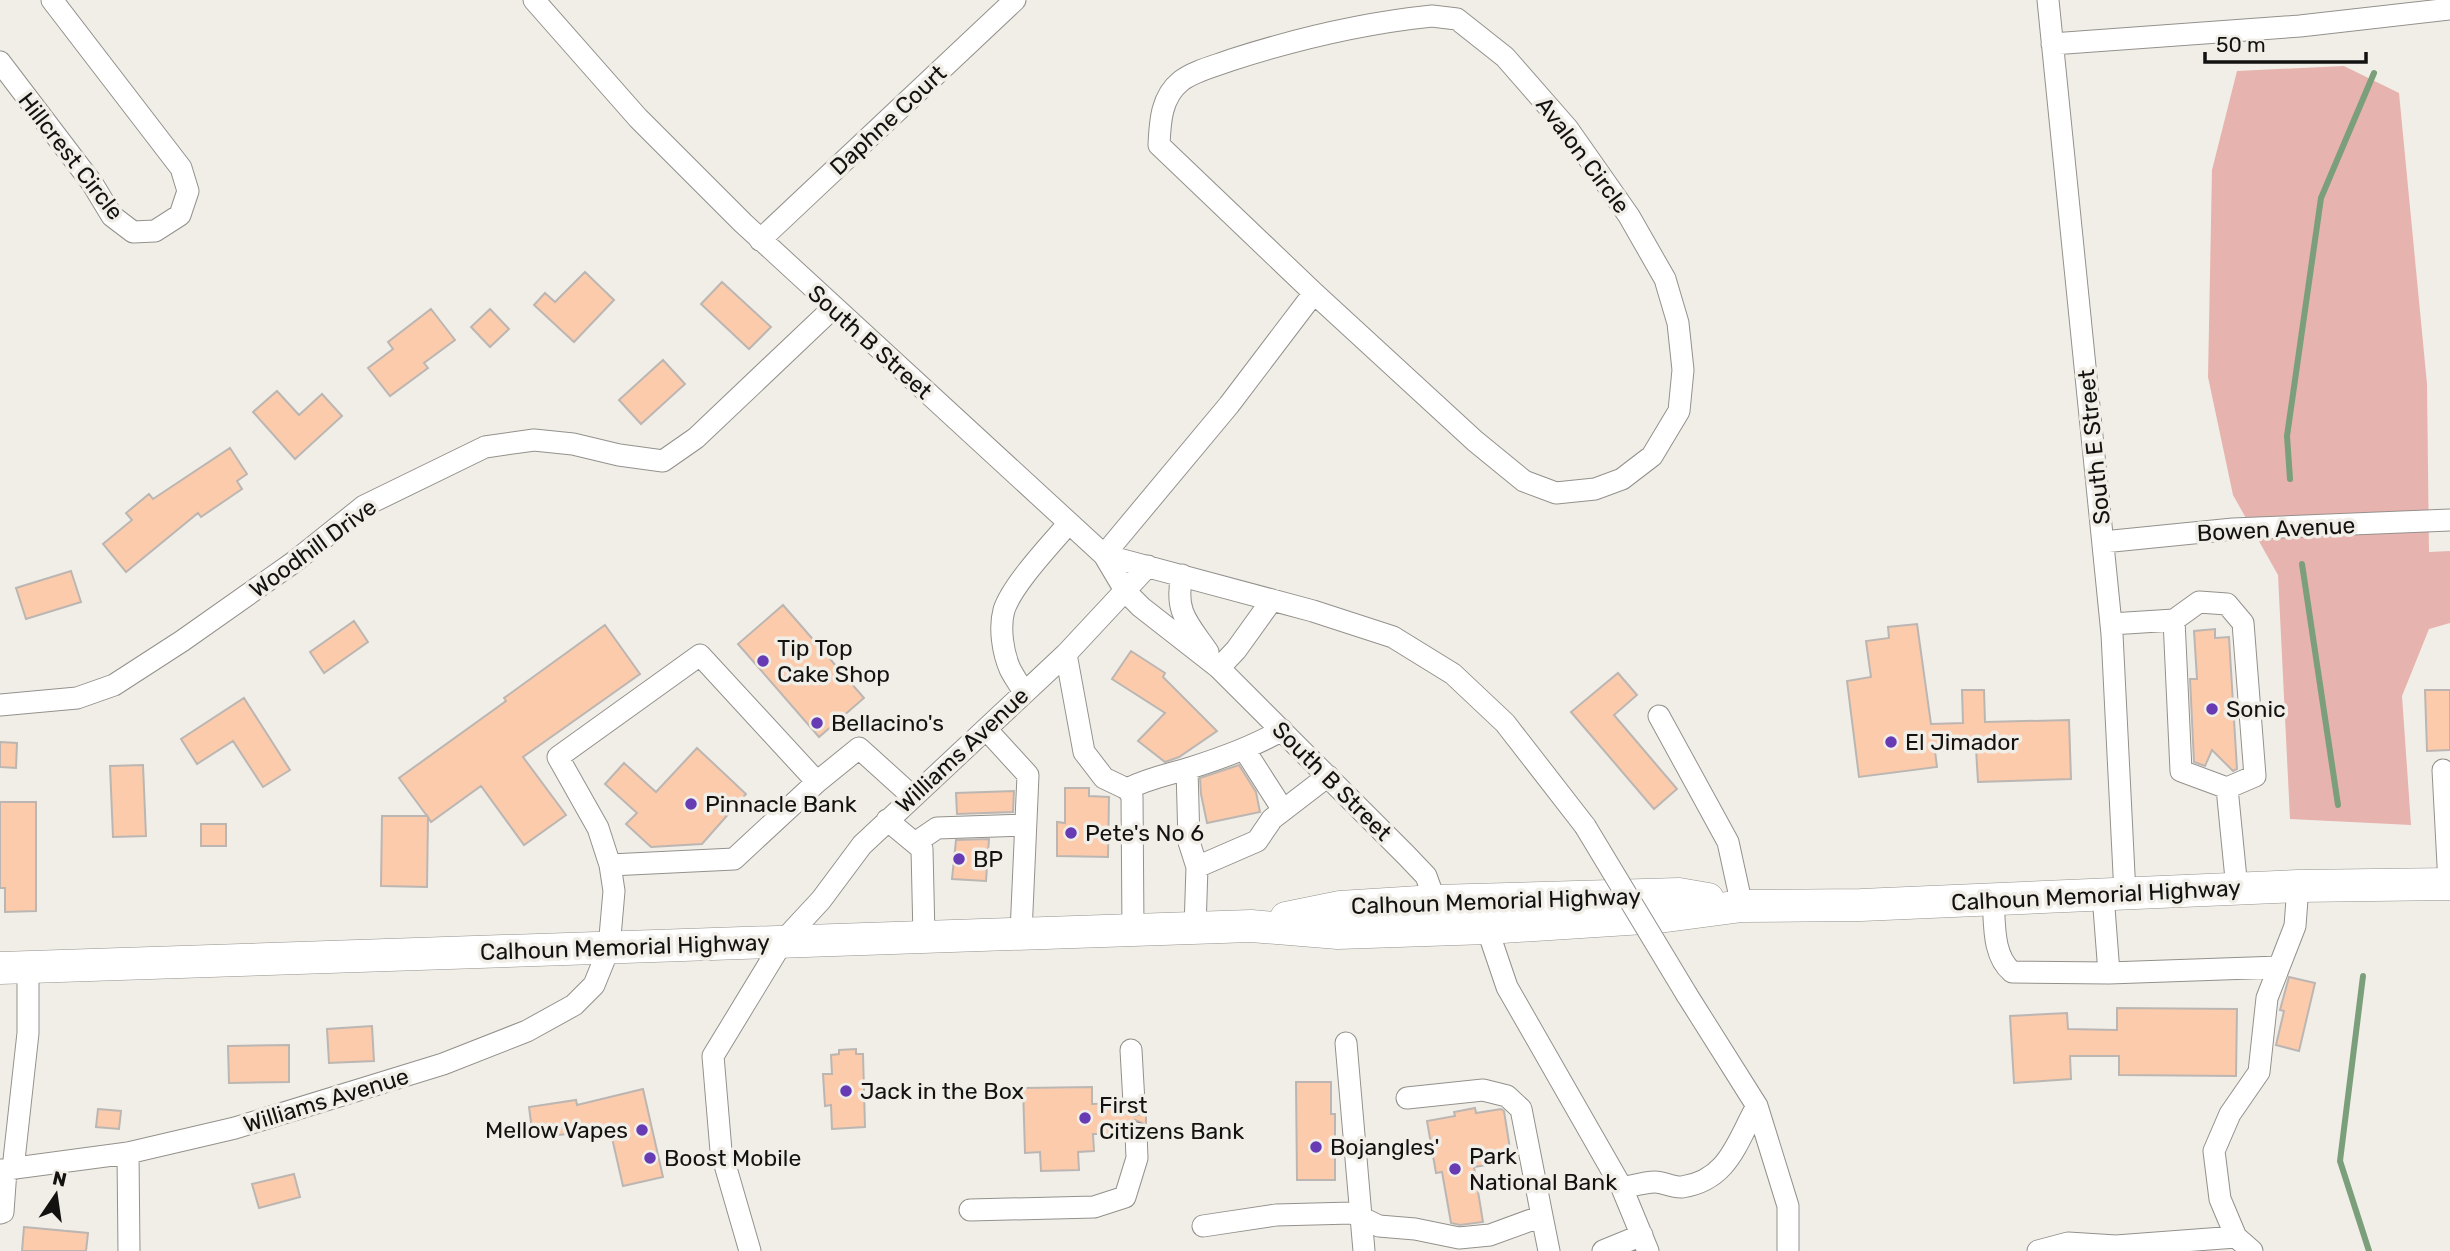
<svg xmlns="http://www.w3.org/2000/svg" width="2450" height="1251" font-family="Rubik,sans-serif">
  <rect width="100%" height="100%" fill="#f1eee8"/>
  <path fill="#e7b3ae" d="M2344,66L2399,93L2427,384L2429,552L2450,551V623L2429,629L2402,696L2411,825L2290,819L2278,575L2233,495L2208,377L2212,170L2237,71Z"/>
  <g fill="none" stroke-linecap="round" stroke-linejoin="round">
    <path stroke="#7a9f7a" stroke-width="6" d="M2290,479L2287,436L2321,198L2374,73
      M2302,564L2338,805
      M2363,976L2340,1161L2369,1251"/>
  </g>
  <path fill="#fbcbac" stroke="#bcb6b3" stroke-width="2" d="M585,272L614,300L574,342L534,305L545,293L555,302Z
    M722,282L771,327L749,349L701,304Z
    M431,309L455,340L424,363L428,368L390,396L368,368L393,349L388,342Z
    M490,309L509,329L490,347L471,327Z
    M663,360L685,384L641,424L619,400Z
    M277,391L299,415L322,394L342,416L295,459L253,412Z
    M230,448L247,474L237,481L242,489L201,517L198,513L126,572L103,544L132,520L126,513L149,494L153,499Z
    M71,571L81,602L26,619L16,588Z
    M783,605L864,698L819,737L738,644Z
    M354,621L368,642L324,673L310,652Z
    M1917,624L1931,724L1963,723L1962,690H1984L1985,722L2069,720L2071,779L1978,782L1976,749L1935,751L1937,767L1859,777L1847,681L1871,677L1866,641L1889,638L1888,627Z
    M605,625L640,674L523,757L566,815L524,845L481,786L431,822L428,817L427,887L381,886L382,816H427L399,778L506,701L504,698Z
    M2215,629V638L2229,637L2237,769L2233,771L2212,750L2205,766L2194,762L2190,679H2197L2194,631Z
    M1131,651L1165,673L1163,677L1217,731L1179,757L1165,762L1138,741L1165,713L1112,679Z
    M1618,673L1637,695L1614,715L1677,789L1654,809L1571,712Z
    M2425,690H2450V750L2427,751Z
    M244,698L290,770L263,787L233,741L197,764L181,739Z
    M0,742L17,743L16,768L0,767Z
    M697,748L746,794L702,844L651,847L626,824L637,813L605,784L624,763L656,792Z
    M143,765L146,836L113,837L110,766Z
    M1239,765L1256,792L1260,812L1207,823L1201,794L1200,778Z
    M1065,788H1089V796L1109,797L1108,857L1057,856V822L1065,823Z
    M1014,791L1013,812L957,814L956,793Z
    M0,802H36V911L5,912V888H0Z
    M201,824H226V846H201Z
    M989,839L986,881L952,879L956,840Z
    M2289,977L2315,983L2299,1051L2276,1045L2284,1011L2280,1010Z
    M2117,1008L2237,1009L2236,1076L2119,1075V1056H2070L2071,1079L2014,1083L2010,1016L2067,1013L2068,1029L2117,1030Z
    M372,1026L374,1061L329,1063L327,1029Z
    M289,1045V1082L229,1083L228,1046Z
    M856,1049V1054H863L865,1127L832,1129L831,1105L825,1106L823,1074H832L831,1055L839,1054V1050Z
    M1296,1082H1331V1114H1335V1180H1297Z
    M1092,1087V1104L1121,1103L1123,1111L1134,1116L1141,1114L1146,1109V1125L1135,1120L1125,1126L1123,1134H1093L1094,1151L1078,1152L1079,1170L1041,1171L1040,1152L1025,1153L1023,1088Z
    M643,1089L663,1177L623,1186L610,1129L533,1138L529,1107L576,1100L577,1105Z
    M1475,1108L1476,1113L1501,1109L1504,1111L1512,1161L1474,1167L1483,1222L1460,1225L1451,1223L1442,1172L1436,1173L1427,1121L1455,1116L1454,1112Z
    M98,1109L121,1111L119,1129L96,1127Z
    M294,1174L300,1197L259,1208L252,1184Z
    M24,1227L88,1233L86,1251H22Z"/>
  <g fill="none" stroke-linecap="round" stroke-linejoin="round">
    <defs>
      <path id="minor" d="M534,0L638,118L743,223L1104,555L1126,592L1141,607L1219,668L1406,855L1426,876L1435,901
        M2048,0L2112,634L2125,894
        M1432,16L1457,19L1505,57L1568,129L1629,216L1665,279L1678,323L1683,370L1679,411L1652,456L1622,479L1595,489L1556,493L1524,481L1475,441L1314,293L1159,145C1160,122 1161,97 1181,81C1194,71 1215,66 1231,60C1296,39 1364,23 1432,16Z
        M2052,44L2300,26L2450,9
        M0,62L92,183L112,216L133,232L155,231L180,215L188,191L181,168L52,0
        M760,240L1015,0
        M2103,542L2233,529L2450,520
        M1104,555L1313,611L1393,637L1453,674L1505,723L1585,826
        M1104,555L1229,405L1314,293
        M1182,575C1174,612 1188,623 1208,652
        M2111,624L2174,620L2199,602L2227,604L2243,623L2255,776L2227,788L2181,771L2174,620
        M1066,654L1084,752L1104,778L1127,789L1132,796L1133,930
        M1219,668L1236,650L1272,600
        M1024,693C1020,685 1014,677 1010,669C1003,653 999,628 1004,610C1012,585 1051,544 1069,523
        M0,705L77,698L114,685L182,641L294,562L364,506L485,447L534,440L573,444L619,455L663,461L696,438L833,308
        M1659,716L1728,842L1742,906
        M986,729L1028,775L1021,933
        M1244,749L1283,810
        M1187,769L1189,842L1197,867L1195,928
        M2443,770L2449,884
        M2227,788L2237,889
        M1127,789C1149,778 1167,775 1190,768C1222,758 1253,747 1282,730
        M887,820L922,849L924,937
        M915,843L937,828L1025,825
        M610,865L734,859L817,782
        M1197,867L1257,841L1272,819L1328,776
        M2103,895L2109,973L2279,967
        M1993,899C1995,923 1992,955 2012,972L2109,973
        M1487,928L1507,987L1622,1188L1648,1251
        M1687,995L1757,1106L1788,1206V1251
        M1346,1043L1364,1251
        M1131,1050L1134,1103
        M128,1153L129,1251
        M13,1169L28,1033V967
        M0,1170L128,1153L235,1128L443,1064L527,1031L574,1005L594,985L609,948L614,891L610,865L598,828L558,757L700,655L817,782L859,748L912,796
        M1622,1188C1632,1186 1645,1182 1655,1182C1664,1182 1673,1188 1682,1187C1729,1180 1737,1141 1757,1106
        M970,1210L1094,1207L1125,1197L1137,1158L1136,1133
        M0,1213L3,1212L6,1170
        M1542,1216L1549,1251
        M1203,1226L1276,1215L1352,1213L1379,1226L1415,1229L1459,1238L1490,1235L1542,1216L1521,1109L1507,1096L1483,1090L1407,1098
        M750,1251L721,1151L713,1056L783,941L821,900L862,845L1066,654L1148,566
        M1603,1251L1642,1235
        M2038,1251L2068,1243L2116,1246L2236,1237
        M2252,1251L2236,1237L2220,1199L2214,1151L2230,1114L2259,1072L2267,998L2295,926L2298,886"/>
      <path id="highway" d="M1286,918L1340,907L1435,901L1679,894L1708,899
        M0,968L1251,926L1338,933L1487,928L1659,917L1742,906L1861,905L2298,886L2450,884"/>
    </defs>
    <use href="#minor" stroke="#94918c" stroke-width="23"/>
    <use href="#highway" stroke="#94918c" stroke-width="33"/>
    <use href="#minor" stroke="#fff" stroke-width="21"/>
    <use href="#highway" stroke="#fff" stroke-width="32"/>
    <defs>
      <path id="minor-bridge" d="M1585,826L1687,995"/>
    </defs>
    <use href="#minor-bridge" stroke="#94918c" stroke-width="23" stroke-linecap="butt"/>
    <use href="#minor-bridge" stroke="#fff" stroke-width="21"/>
  </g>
  <g fill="#673bb3" stroke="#f1eee8" stroke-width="2.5">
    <circle cx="763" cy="661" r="7"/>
    <circle cx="2212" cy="709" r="7"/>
    <circle cx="817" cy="723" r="7"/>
    <circle cx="1891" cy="742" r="7"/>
    <circle cx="691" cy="804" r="7"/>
    <circle cx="1071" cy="833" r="7"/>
    <circle cx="959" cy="859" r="7"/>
    <circle cx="846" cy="1091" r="7"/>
    <circle cx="1085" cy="1118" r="7"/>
    <circle cx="642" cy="1130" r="7"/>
    <circle cx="1316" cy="1147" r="7"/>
    <circle cx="650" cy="1158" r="7"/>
    <circle cx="1455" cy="1169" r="7"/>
  </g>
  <g text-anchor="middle" stroke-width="7" stroke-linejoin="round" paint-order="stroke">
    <g font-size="23" fill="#131210" stroke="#f1eee8">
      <text transform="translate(888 120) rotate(-43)" y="8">Daphne Court</text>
      <text transform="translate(1583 155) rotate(53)" y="8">Avalon Circle</text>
      <text transform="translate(71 156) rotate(52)" y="8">Hillcrest Circle</text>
      <text transform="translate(870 342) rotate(42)" y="8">South B Street</text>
      <text transform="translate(2094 447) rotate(-96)" y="8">South E Street</text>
      <text transform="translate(2276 529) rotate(-3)" y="8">Bowen Avenue</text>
      <text transform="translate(313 548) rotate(-36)" y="8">Woodhill Drive</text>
      <text transform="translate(962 750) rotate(-43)" y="8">Williams Avenue</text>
      <text transform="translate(1332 781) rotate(45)" y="8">South B Street</text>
      <text transform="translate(2096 895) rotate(-3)" y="8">Calhoun Memorial Highway</text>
      <text transform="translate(1496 901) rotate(-2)" y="8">Calhoun Memorial Highway</text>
      <text transform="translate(625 947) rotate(-2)" y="8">Calhoun Memorial Highway</text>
      <text transform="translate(326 1100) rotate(-17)" y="8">Williams Avenue</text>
    </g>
    <g font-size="23" fill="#131210" stroke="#f1eee8" text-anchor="start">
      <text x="777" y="656">Tip Top<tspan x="777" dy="26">Cake Shop</tspan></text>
      <text x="2226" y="717">Sonic</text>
      <text x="831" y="731">Bellacino's</text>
      <text x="1905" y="750">El Jimador</text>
      <text x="705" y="812">Pinnacle Bank</text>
      <text x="1085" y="841">Pete's No 6</text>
      <text x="973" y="867">BP</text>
      <text x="860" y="1099">Jack in the Box</text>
      <text x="1099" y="1113">First<tspan x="1099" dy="26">Citizens Bank</tspan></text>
      <text x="628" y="1138" text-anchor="end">Mellow Vapes</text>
      <text x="1330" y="1155">Bojangles'</text>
      <text x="1469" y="1164">Park<tspan x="1469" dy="26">National Bank</tspan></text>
      <text x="664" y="1166">Boost Mobile</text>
    </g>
  </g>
  <g transform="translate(56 1195) rotate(13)" stroke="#f1eee8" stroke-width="5" paint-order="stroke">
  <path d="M0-5L12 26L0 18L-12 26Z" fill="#131210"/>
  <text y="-10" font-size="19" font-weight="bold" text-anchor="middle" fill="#131210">N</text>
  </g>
  <path d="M2205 52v10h161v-10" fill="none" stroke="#131210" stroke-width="3.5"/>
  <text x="2216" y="52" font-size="21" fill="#131210" stroke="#f1eee8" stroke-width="5" paint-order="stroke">50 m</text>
</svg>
